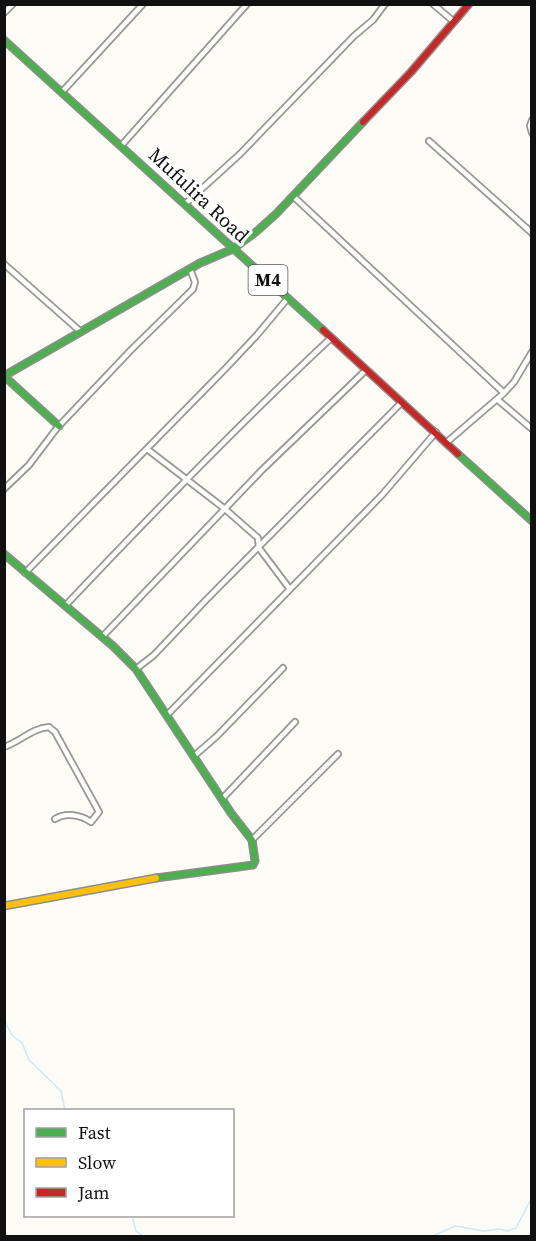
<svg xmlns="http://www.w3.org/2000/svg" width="536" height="1241" font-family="'Source Serif 4',serif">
  <rect width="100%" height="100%" fill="#fdfcf7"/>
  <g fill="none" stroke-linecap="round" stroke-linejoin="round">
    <path stroke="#cde8f7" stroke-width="1.5" d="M4,1020L12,1035L22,1043L29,1060L61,1091L65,1110
      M132,1216L136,1231L143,1236
      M433,1236L455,1226L484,1231L500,1229L507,1231L516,1228L532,1197"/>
    <defs>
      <path id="street" d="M433,4L453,21
        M4,13L13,4
        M62,92L143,4
        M532,120L530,126L532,133
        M429,141L532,233
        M121,146L247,4
        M293,196L504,393
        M185,204L240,154L354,36L373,20L385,4
        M4,264L81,332
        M498,400L532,429
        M447,442L504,393L514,382L532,352
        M147,449L225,509L258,538L259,548L289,588
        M4,489L29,465L57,428L131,350L193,289L195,282L190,269
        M25,573L226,368L257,335L288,298
        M65,606C151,515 239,424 331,338
        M102,637L262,470L366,370
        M136,669L154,655L206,600L402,402
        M167,715L382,495L436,432
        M4,747C20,742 32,728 49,727L55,732L99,812L91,822C81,815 66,812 55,819
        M194,756L217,736L283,668
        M222,799L295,722
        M252,840L338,754"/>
      <path id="fast" d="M4,40L323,330
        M59,426L4,376L200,263L233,249L257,231L276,214L363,122
        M458,454L532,521
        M4,554L113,646L136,669L231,813L252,840L255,861L253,865L156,878"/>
      <path id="slow" d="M4,906L156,878"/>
      <path id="jam" d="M363,122L411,72L469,4
        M323,330L458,454"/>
    </defs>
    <use href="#street" stroke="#979795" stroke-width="8"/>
    <use href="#fast" stroke="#8e8d8b" stroke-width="9"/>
    <use href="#slow" stroke="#8e8d8b" stroke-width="9"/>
    <use href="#jam" stroke="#8e8d8b" stroke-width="9"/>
    <use href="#street" stroke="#fffffe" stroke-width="4.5"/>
    <use href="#fast" stroke="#4caf50" stroke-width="6"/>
    <use href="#slow" stroke="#ffc107" stroke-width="6"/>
    <use href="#jam" stroke="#c62828" stroke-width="6"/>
  </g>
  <g text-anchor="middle" stroke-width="6" stroke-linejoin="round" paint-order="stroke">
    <rect fill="#fff" stroke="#585858" stroke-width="1.5" x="248.5" y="265" width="39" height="30" rx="4.5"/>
    <g font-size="18" font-weight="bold" fill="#111">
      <text x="268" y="286">M4</text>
    </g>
    <g font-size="20" fill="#111" stroke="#fff">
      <text transform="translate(199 195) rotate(43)" y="7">Mufulira Road</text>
    </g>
  </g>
  <rect width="536" height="1241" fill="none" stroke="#111111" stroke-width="12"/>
  <rect x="24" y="1109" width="210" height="108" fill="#ffffff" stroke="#a0a0a0" stroke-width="1.5"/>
  <rect x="36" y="1128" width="30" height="9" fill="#4caf50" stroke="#a0a0a0" stroke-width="1.5"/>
  <text x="78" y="1139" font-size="18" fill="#111111">Fast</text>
  <rect x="36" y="1158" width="30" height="9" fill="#ffc107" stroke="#a0a0a0" stroke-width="1.5"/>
  <text x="78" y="1169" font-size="18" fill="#111111">Slow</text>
  <rect x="36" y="1188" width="30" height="9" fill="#c62828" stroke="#a0a0a0" stroke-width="1.5"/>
  <text x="78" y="1199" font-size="18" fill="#111111">Jam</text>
</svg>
